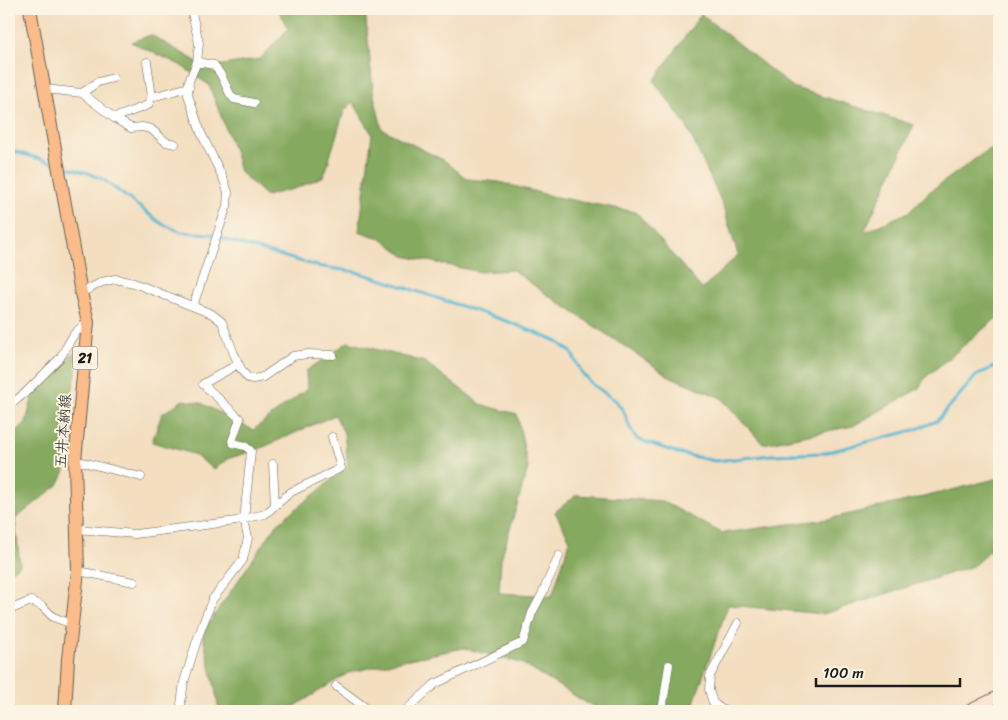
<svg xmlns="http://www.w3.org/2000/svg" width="1008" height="720" font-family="Sriracha,'Klee One',sans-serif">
  <rect width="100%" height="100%" fill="#fcf5e5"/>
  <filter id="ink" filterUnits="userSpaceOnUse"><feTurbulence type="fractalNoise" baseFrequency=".02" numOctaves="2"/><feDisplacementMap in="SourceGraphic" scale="10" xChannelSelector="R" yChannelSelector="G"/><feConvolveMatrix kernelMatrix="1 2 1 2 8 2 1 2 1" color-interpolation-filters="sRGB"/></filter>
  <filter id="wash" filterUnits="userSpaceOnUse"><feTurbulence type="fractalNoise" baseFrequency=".0096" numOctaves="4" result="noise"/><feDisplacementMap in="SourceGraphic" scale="20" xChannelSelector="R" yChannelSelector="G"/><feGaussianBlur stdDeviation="1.12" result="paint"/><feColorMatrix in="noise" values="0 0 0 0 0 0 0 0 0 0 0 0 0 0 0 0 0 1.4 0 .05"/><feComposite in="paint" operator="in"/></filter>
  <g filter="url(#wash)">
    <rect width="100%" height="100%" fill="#f3dec0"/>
    <path fill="#85a95e" stroke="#50623d" d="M278,9H365L373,91L382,129L445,161L467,179L499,182L551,196L636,212L702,289L738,255L722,203L686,125L654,81L701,14L792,87L914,125L864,232L909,212L928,193L989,149L999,151V316L926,377L918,389L853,426L763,444L721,398L669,376L543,292L513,270L480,272L404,256L384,240L359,231L372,134L353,102L344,111L324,176L297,188L266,196L240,172L235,153L209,85L180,65L131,42L151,35L201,64L217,66L260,59L288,29Z
      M348,342L425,362L482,405L517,414L528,468L501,559L499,593L552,596L570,540L555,512L576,495L662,501L722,533L828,519L928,496L999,478V542L973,566L823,614L728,605L691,711H603L585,702L521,663L464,648L399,661L348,673L287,711H219L215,688L202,633L277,524L348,467L344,433L335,415L259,449L230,458L214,469L193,454L152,442L162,414L183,400L201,403L253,430L307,389L306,371Z
      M75,352L76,372L64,436L65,471L58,485L15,519L20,565L9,572V439L26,422L33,395L66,359Z"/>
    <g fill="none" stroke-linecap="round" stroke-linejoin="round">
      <path stroke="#52b6d1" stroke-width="3" d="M9,150L54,163
        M62,166L88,173L104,180L162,224L181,232L210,234L236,243L317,266L356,272L377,278L509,322L556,341L571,352L582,373L592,384L616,401L624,412L630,428L637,439L678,453L715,461L772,455L824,453L914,430L937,421L976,376L999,364"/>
    </g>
  </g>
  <g filter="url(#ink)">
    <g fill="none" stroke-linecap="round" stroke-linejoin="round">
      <defs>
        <path id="street" d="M191,9L199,43L197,62L189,81L188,95L201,133L223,178L228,192L227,206L193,306
          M197,62L214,65L221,75L230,94L234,99L254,103
          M45,89L82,93L114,118L148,105L152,97L147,62
          M82,93L98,82L113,78
          M152,97L189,87
          M114,118L131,128L142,127L151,129L166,142L175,144
          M81,293L102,282L115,279L134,283L212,314L222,322L234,354L242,371L248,378L253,379L263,377L293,356L308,354L333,355
          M9,406L25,393L60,358L74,334L87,322
          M75,461L87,463L141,477
          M273,464L275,506
          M77,529L135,534L236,521L265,514L291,492L341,468L332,437
          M78,571L134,582
          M9,610L31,601L42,606L53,617L72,624
          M336,686L370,711
          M183,711L181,704L184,682L198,637L212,600L243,560L248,538L244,519L251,451L245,446L233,443L232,441L240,419L203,384L238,364
          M405,711L435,684L523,642L532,613L542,594L559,556
          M662,711L669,665
          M724,711L713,703L709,690L710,676L738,623"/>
        <path id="secondary" d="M969,711L999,696"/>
        <path id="primary" d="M30,9L81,293L88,322L75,461L78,571L68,659L65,711"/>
      </defs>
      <use href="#street" stroke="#676055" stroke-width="9"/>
      <use href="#secondary" stroke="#676055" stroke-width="13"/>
      <use href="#primary" stroke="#676055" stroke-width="14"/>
      <use href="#street" stroke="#fff" stroke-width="8"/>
      <use href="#secondary" stroke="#fde4d1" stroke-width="11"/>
      <use href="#primary" stroke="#fabc8b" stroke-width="12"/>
    </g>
  </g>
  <g text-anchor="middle" stroke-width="4" stroke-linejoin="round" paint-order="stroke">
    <rect fill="#fcf5e5" stroke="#5f5d58" stroke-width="1" x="72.5" y="346.5" width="25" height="23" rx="4"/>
    <g font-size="14" font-weight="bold" fill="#1c1c1c">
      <text x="85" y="363">21</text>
    </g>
    <g font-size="15" fill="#1c1c1c" stroke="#fcf5e5">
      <text transform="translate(63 431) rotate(-86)" y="5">五井本納線</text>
    </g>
  </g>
  <rect width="1008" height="720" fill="none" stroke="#fcf5e5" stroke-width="30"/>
  <path d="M816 678v8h144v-8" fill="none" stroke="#1c1c1c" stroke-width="2.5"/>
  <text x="823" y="678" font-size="15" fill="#1c1c1c" stroke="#fcf5e5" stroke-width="4" paint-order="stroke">100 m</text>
</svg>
